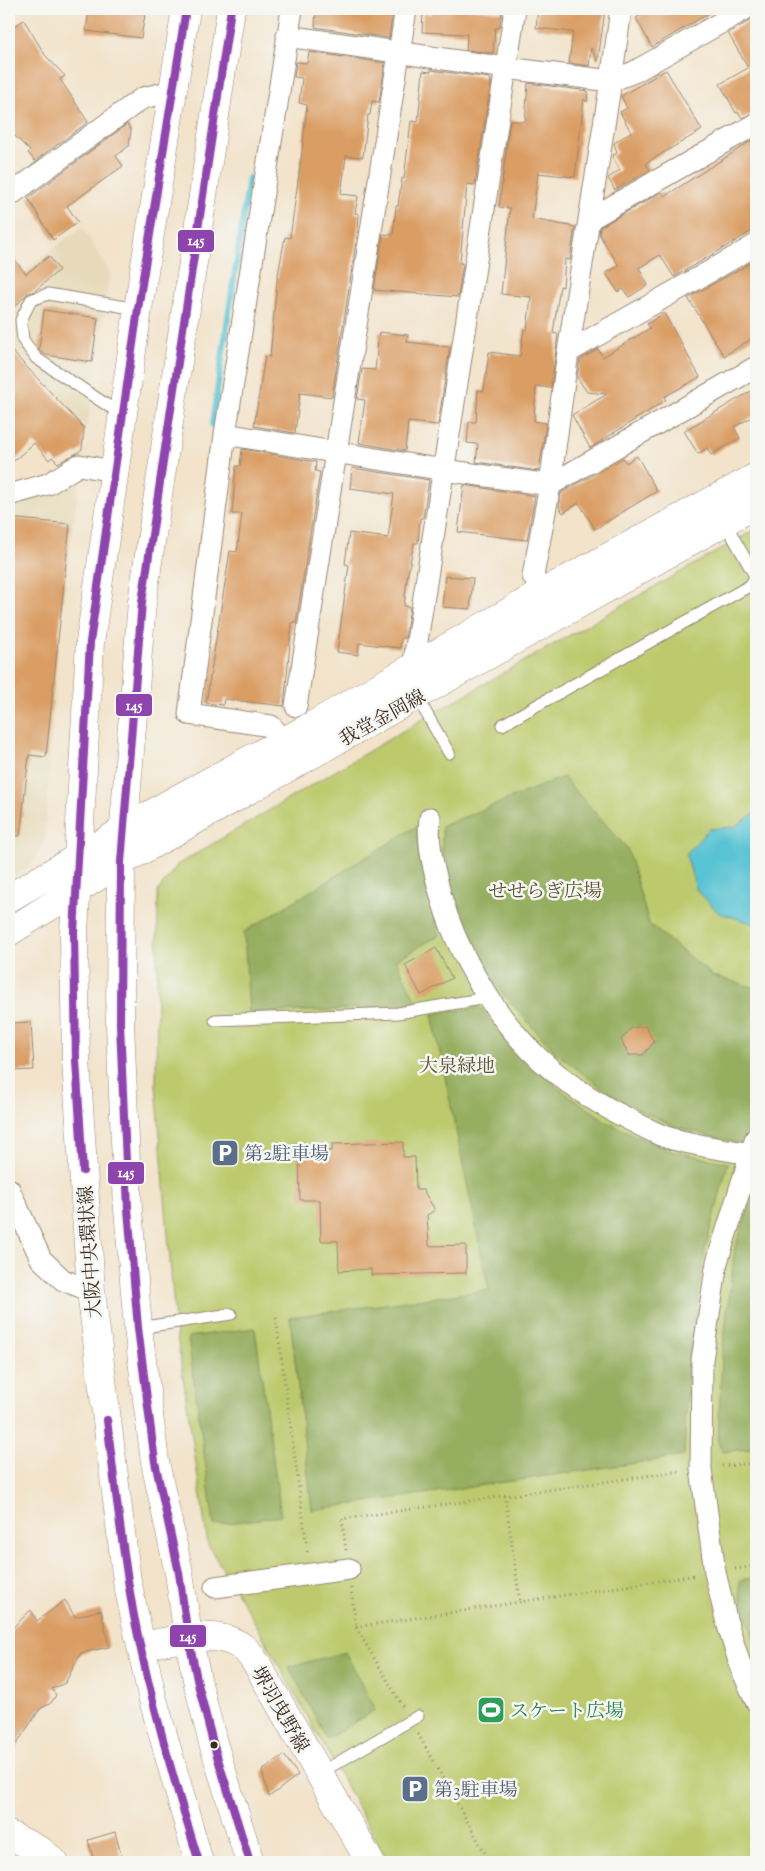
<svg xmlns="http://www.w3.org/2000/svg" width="765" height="1871" font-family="'Sorts Mill Goudy','Noto Serif JP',serif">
  <rect width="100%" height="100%" fill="#f6f6f2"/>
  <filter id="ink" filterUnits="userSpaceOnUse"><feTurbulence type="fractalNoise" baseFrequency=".02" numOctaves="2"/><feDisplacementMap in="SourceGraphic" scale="10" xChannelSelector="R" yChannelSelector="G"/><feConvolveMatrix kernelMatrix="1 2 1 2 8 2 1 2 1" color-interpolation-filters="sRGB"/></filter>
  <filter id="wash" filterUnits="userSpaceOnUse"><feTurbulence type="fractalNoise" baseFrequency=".0096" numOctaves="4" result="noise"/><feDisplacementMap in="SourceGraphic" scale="20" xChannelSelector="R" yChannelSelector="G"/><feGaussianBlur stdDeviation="1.12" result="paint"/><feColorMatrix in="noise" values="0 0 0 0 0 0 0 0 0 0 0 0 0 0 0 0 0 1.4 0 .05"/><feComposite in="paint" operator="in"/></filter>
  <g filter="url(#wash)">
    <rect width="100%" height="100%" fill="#f2e3ca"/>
    <path fill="#e6daba" d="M82,227L110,273L87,428L9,341V315L42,290L27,269Z
      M80,473L58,646L44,843L29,867L9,879V503Z"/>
    <path fill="#bcca6d" stroke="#7c7a46" d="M756,529V1862H388L256,1624L208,1545L175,1323L156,1085L158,891L177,865L428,716Z"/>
    <path fill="#95ae60" stroke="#686c3f" d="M563,777L627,848L649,924L713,976L756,988V1110L740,1144L676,1127L616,1099L555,1052L499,990L460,919L442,866V826Z
      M417,826L421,868L440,935L396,960L417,1003L336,1010L249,1013L244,932Z
      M480,1007L497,1031L558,1088L609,1123L667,1150L728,1163L705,1250L688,1368L684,1456L312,1510L290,1317L489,1290L432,1014Z
      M756,1187V1448L722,1452L718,1442L722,1355L735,1248Z
      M255,1328L281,1516L214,1525L188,1337Z
      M756,1577V1645L740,1594V1580Z
      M345,1652L375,1710L327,1739L289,1667Z"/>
    <path fill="#58c3d3" stroke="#4a7678" d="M756,812V923L755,924L719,913L696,889L686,854L709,829L734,827Z
      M756,1489V1533C745,1521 744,1502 756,1489Z"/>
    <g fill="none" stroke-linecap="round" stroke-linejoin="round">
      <path stroke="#58c3d3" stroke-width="6" d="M212,425L249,178"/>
    </g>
    <g id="blocks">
      <path fill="#da9d64" d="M89,9H146L141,38L86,31Z
        M316,9H349V12L392,17L389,38L315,27Z
        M432,9H473L502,12L499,28H495L493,53L466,50L467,34L422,32L423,13L432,14Z
        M538,9H605L598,61L591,48L589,66L569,63L573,32L536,28Z
        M653,9H716L652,47L636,18Z
        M756,14V112L742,118L738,112L736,113L720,84L748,68L728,33L751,20Z
        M24,20L45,55L65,76L60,79L88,122L35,161L28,153L30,151L9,130V83L13,78L9,72V29Z
        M309,52L385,63L379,102L372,101L370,115H368L363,157L346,156L341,194L358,196L355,213L359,214L358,230L332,397L300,393L295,433L254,426L265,356L270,357L277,280L285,237L290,238L302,152L307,105L299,103L302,78L294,77L296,62L307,63Z
        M431,70L490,78L491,82L475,185L467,184L460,263L463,264L458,297L374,290L383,234L393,235L396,206H398L402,178L404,179L411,121L418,122L423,71L431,72Z
        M666,70L702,130L646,163L650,170L615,190L608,178L620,170L612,156L617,153L614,143L631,132L620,112L627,108L621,96Z
        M528,83L588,91L587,102L584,99L575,177L538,173L532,219L575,227L570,260L565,259L563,287L560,286L553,333L558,334L551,388L536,386L534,421L546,423L539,471L476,462L478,444L467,443L469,422H476L478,390L484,391L489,352L520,356L524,329L527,330L531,297L501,294L510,208L499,207L510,120L525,122Z
        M127,124L131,130L129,146L116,156L123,166L67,206L78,222L53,240L28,198Z
        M756,138V229L674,277L660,255L639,268L648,285L629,297L623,289L618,292L606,273L619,266L599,234L600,227L662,192L665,196Z
        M9,253L26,274L49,256L59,270L35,291L28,293L9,313Z
        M754,261L756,266V336L724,356L688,298Z
        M44,310L98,318L92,362L46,355L41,352L39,349Z
        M664,313L700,377L664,397L666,400L590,448L572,415L607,394L587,392L577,377L580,360L598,349L603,357L650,328L647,324Z
        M379,332L408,335L407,342L450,347L438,425L408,422L405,451L359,443L365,400L357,399L362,369L375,370Z
        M9,348L84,428L82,449L77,453L58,463L52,457L49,460L34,443L9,465Z
        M756,388V415L734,427L740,438L711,455L707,448L698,454L684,431Z
        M242,449L316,462L315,471L320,472L296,623L292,622L284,706L224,699L223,705L206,703L230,551L237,552L242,514H232L236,466H240Z
        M637,456L657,491L595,529L579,503L563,513L559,507L561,493L623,458L626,463Z
        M352,468L429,480L423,518H420L418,543H414L407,578L404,606L410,607L405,638H401L400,648L359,643L358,655L337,652L349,565L345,564L349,533L388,538L394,494L350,488Z
        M464,485L535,496L527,540L458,532Z
        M9,518L70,524L46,757L29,755L20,836H9Z
        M445,576L473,578L470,609L442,607Z
        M436,948L452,978L421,995L405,965Z
        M31,1022L34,1070L9,1071V1023Z
        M645,1026L654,1042L643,1055H629L621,1040L631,1028Z
        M403,1142V1157H415L416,1190H423L435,1210L427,1215L429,1246L466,1245V1273L371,1275V1269L339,1271L338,1241H321L320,1200H300L299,1152L332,1151V1144Z
        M65,1600L75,1617L101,1610L109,1647L81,1653L65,1683L52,1689L56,1695L51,1703L40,1709L9,1755V1631L31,1610L37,1621Z
        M284,1755L298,1775L269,1797L262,1771Z
        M115,1832L123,1862H94L88,1840Z"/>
    </g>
  </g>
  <g filter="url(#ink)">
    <use href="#blocks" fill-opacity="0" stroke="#968674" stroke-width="1"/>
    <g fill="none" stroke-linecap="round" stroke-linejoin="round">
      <defs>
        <path id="lane" d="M122,415L36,358L23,340L21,320L31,300L48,294L138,309
          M417,697L449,753
          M502,725L751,585L755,576L724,521
          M215,1020L398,1013L475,1000L487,995
          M138,1328L231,1314
          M318,1774L418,1716"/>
        <path id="street" d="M287,36L506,68L611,81L634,72L745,9
          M9,196L134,104L143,98L173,91
          M590,219L756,124
          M568,352L756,245
          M225,434L444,470L550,485L756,367
          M9,495L48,484L79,465L114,471
          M549,605L533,576L550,485L568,352L611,81L621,9
          M413,667L515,9
          M296,706L406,9
          M284,741L271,726L189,714L225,434L292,9
          M430,818C427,843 433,865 439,889C456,955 500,1027 552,1070C576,1090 604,1107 632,1121C642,1126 653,1132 663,1136C693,1146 725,1149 756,1155
          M756,1138L717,1262L702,1360L701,1469L715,1572L726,1619L741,1668L756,1701
          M9,1189L41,1259L63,1280L91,1291
          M215,1587L349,1569"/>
        <path id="secondary" d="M9,898L170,803L308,728L542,593L756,477
          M9,932L121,862L756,504
          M9,1835L41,1851L54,1862"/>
        <path id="primary" d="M186,9L138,309L90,642L74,932L76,1060L91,1291L127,1581L152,1696L199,1862
          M231,9L142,602L121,862L120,1024L128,1209L138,1328L155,1462L179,1573L188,1636L198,1684L213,1743L250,1862
          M141,1647C172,1640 219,1626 246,1650C251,1655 254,1661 258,1666L370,1862"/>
      </defs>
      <use href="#lane" stroke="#968674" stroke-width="13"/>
      <use href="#street" stroke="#968674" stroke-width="23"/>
      <use href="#secondary" stroke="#968674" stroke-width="29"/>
      <use href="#primary" stroke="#968674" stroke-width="29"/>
      <path stroke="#968674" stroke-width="3" stroke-dasharray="1 4" stroke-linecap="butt" d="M276,1318L308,1555
        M722,1466L756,1463
        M505,1495L520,1602
        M346,1550L342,1519L681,1471
        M735,1569L756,1566
        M351,1588L356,1627L403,1707
        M356,1627L697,1575
        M418,1734L490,1862"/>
      <use href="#lane" stroke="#fff" stroke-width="11"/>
      <use href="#street" stroke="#fff" stroke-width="21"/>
      <use href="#secondary" stroke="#fff" stroke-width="28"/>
      <use href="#primary" stroke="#fff" stroke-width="28"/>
      <defs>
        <path id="bus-1" d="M231,9L142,602L121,862L120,1024L128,1209L138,1328L155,1462L179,1573L188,1636L198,1684L213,1743L250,1862
          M83,1171L76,1060L74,932L90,642L138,309L186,9
          M107,1420C115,1486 122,1551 134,1616C150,1699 174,1781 199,1862"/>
      </defs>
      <use href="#bus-1" stroke="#f6f6f2" stroke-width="11"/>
      <use href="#bus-1" stroke="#8e44ad" stroke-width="8"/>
    </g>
  </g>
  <defs>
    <symbol id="parking-square" viewBox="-11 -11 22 22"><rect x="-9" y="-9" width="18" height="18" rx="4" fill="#5c6f8a" stroke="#f6f6f2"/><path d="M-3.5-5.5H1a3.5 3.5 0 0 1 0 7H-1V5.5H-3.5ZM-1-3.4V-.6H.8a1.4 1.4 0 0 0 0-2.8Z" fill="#fff"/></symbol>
    <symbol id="stadium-square" viewBox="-11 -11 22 22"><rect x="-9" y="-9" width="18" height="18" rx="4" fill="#2e9e5b" stroke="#f6f6f2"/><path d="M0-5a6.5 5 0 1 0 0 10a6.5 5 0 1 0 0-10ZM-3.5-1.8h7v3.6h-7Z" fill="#fff"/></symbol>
  </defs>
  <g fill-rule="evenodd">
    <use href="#parking-square" x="209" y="1137" width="32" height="32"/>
    <use href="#stadium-square" x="475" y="1694" width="32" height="32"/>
    <use href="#parking-square" x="399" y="1773" width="32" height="32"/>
  </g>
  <circle fill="#3b2a1e" stroke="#f6f6f2" stroke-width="2" cx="214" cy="1745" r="4.5"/>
  <g text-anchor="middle" stroke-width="5" stroke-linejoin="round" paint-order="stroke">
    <g font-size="19" fill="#3b2a1e" stroke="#f6f6f2">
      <text transform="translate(382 717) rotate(-29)" y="7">我堂金岡線</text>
      <text transform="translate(89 1252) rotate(-94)" y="7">大阪中央環状線</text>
      <text transform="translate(281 1709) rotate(60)" y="7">堺羽曳野線</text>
    </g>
    <g font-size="19" fill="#5b5232" stroke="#f6f6f2">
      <text x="545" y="897">せせらぎ広場</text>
      <text x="457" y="1072">大泉緑地</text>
    </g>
    <g font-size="19" fill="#4e5e75" stroke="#f6f6f2" text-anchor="start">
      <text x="244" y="1160">第2駐車場</text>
      <text x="434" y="1796">第3駐車場</text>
    </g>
    <g font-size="19" fill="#27864d" stroke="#f6f6f2" text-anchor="start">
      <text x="510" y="1717">スケート広場</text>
    </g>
  </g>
  <g stroke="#f6f6f2" stroke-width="2">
    <rect x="177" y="229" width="38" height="24" rx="5" fill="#8e44ad"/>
    <rect x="115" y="693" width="38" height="24" rx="5" fill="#8e44ad"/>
    <rect x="107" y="1161" width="38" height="24" rx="5" fill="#8e44ad"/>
    <rect x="169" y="1624" width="38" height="24" rx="5" fill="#8e44ad"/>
  </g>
  <g font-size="14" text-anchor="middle" font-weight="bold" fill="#fff">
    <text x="196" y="245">145</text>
    <text x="134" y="710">145</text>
    <text x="126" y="1177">145</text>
    <text x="188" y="1641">145</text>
  </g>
  <rect width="765" height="1871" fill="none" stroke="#f6f6f2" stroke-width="30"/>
</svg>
